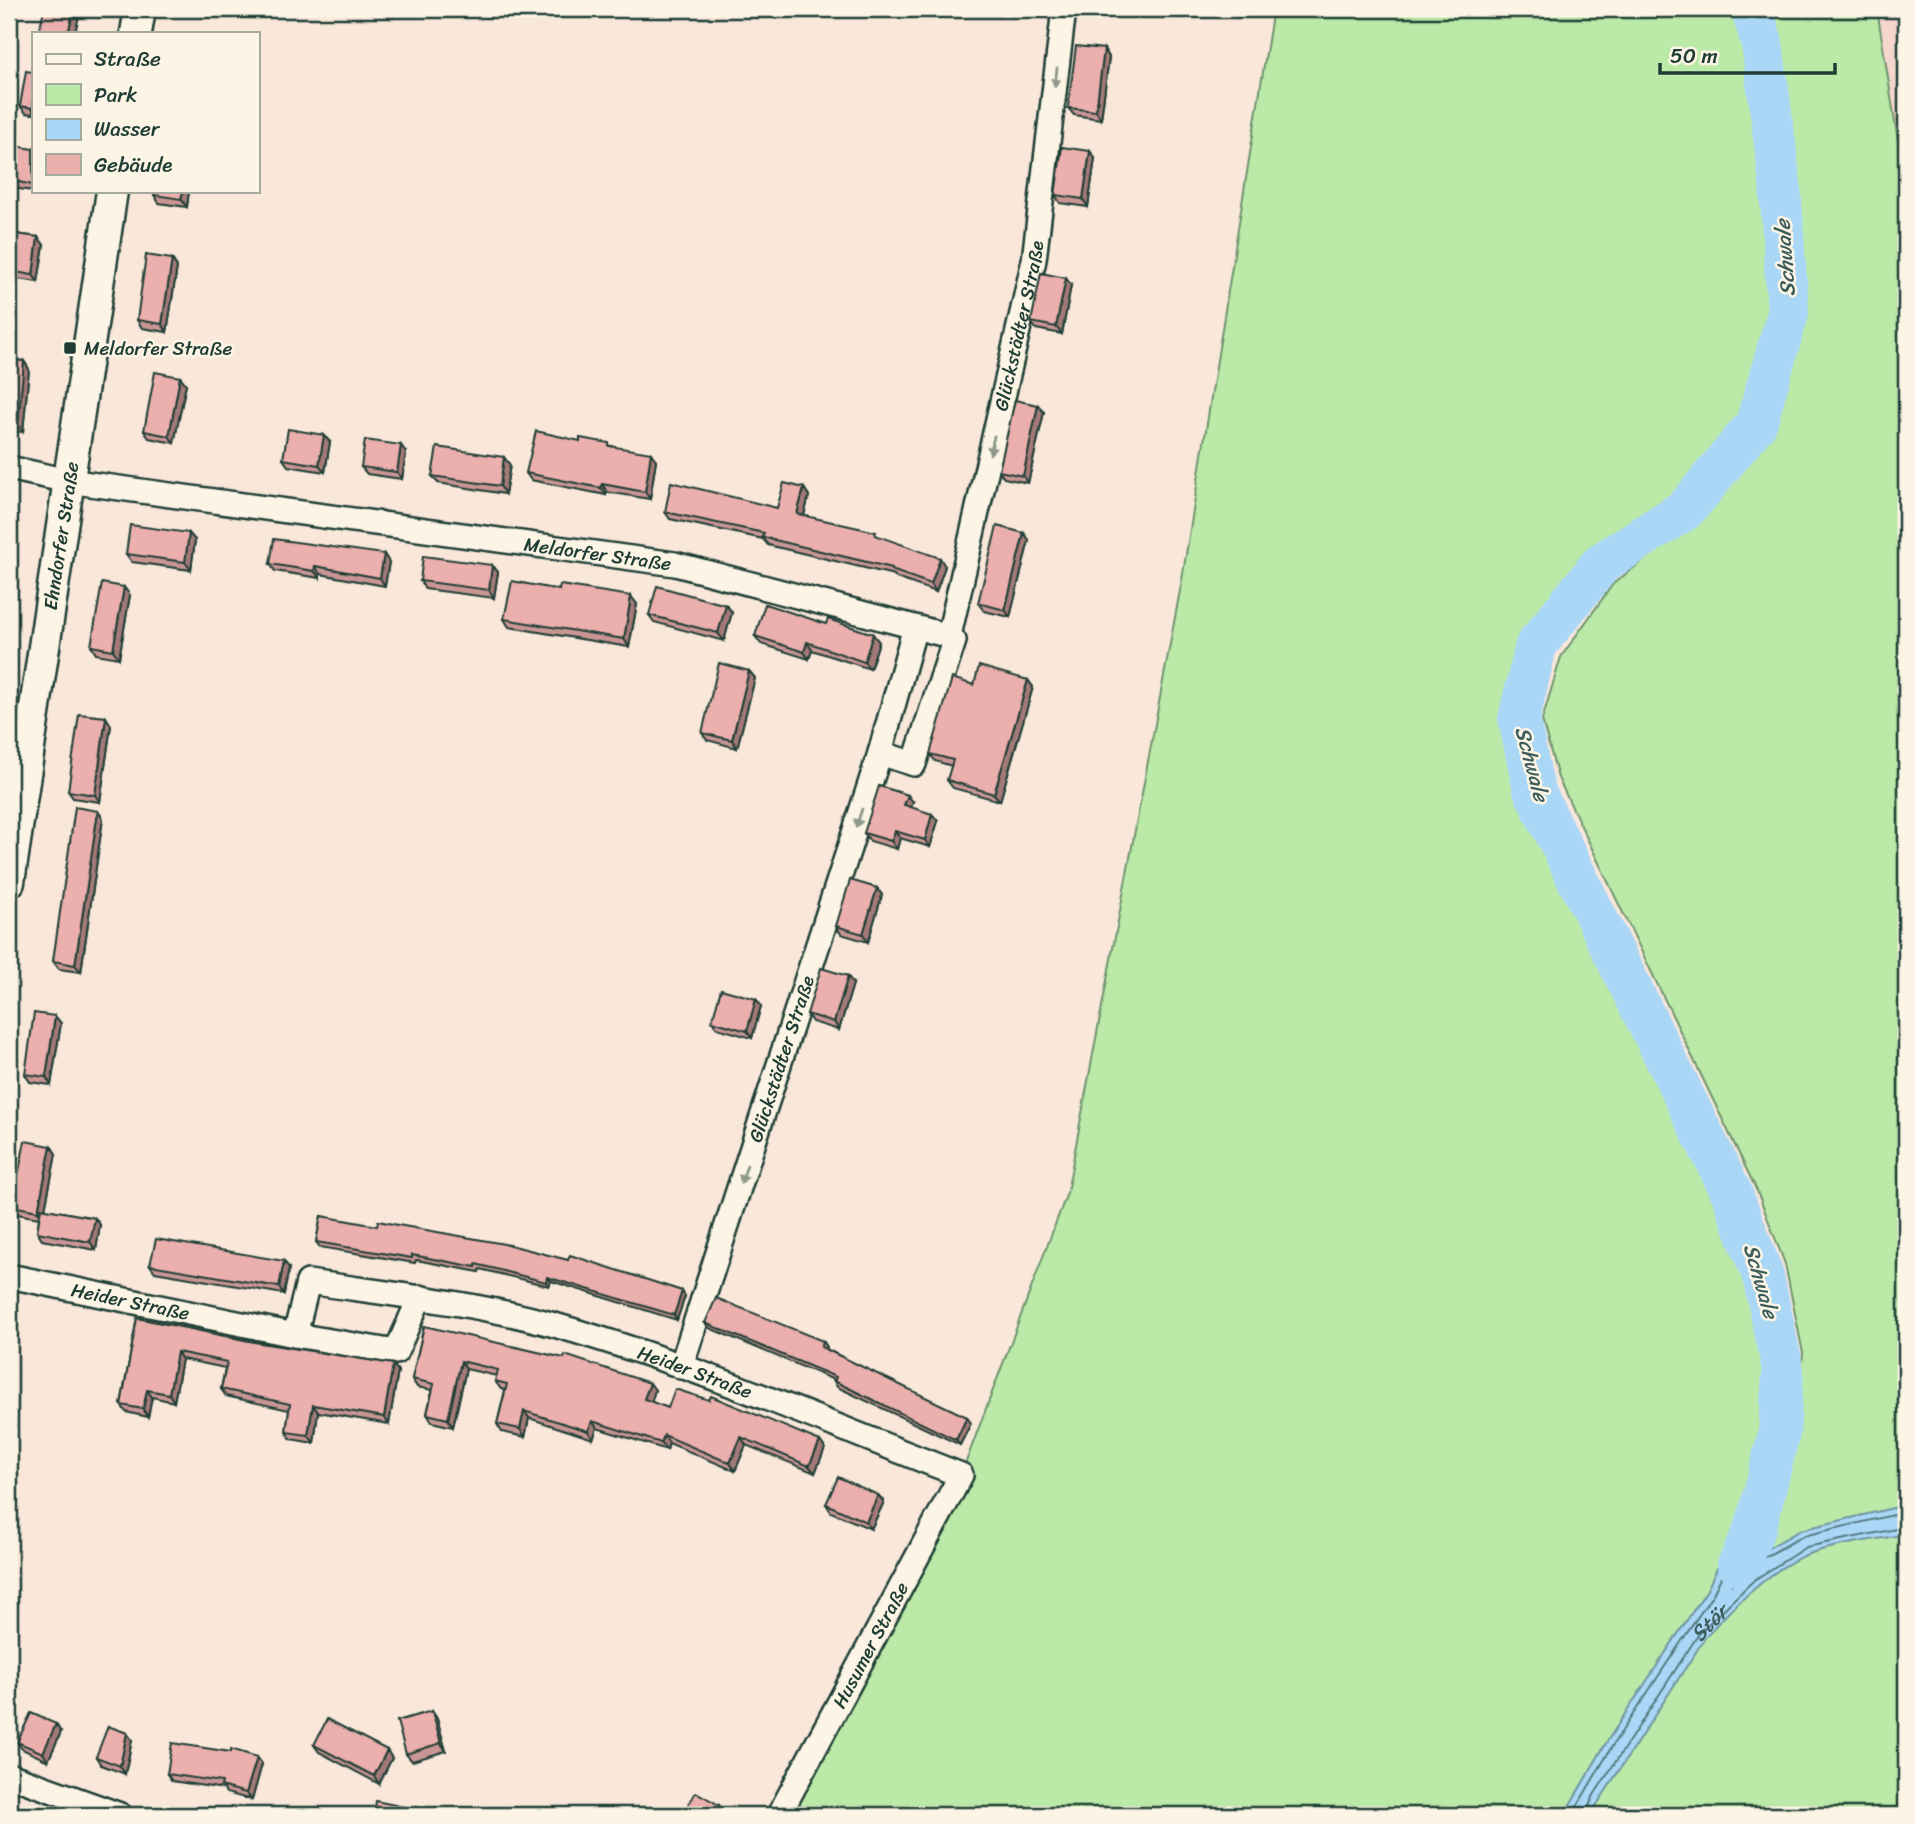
<svg xmlns="http://www.w3.org/2000/svg" width="1915" height="1824" font-family="Sriracha,sans-serif">
  <rect width="100%" height="100%" fill="#f9e7da"/>
  <filter id="ink" filterUnits="userSpaceOnUse"><feTurbulence type="fractalNoise" baseFrequency=".0143" numOctaves="2"/><feDisplacementMap in="SourceGraphic" scale="14" xChannelSelector="R" yChannelSelector="G"/><feConvolveMatrix kernelMatrix="1 2 1 2 8 2 1 2 1" color-interpolation-filters="sRGB"/></filter>
  <g filter="url(#ink)">
    <path fill="#f5d6cc" d="M1877,9H1906V191Z"/>
    <path fill="#bbe9a7" stroke="#6d936e" stroke-width="2" d="M1273,9H1877L1906,191V1505L1801,1530L1765,1550L1758,1548L1785,1476L1795,1431L1803,1353L1785,1264L1757,1191L1558,778L1542,720L1561,657L1613,584L1695,520L1770,433L1756,424L1686,509L1602,563L1536,645L1519,719L1534,790L1732,1194L1763,1276L1752,1292L1768,1356L1770,1423L1745,1510L1707,1590L1608,1740L1564,1815H779L961,1475L1067,1193L1182,580Z
      M1906,1534V1815H1590L1706,1636C1730,1609 1776,1564 1811,1553C1841,1543 1875,1540 1906,1534Z"/>
    <path fill="#abd7f7" stroke="#7399a9" stroke-width="2" d="M1906,1505V1534C1875,1540 1841,1543 1811,1553C1776,1564 1730,1609 1706,1636L1590,1815H1564L1608,1740L1707,1590L1745,1510L1769,1516L1758,1548L1765,1550L1801,1530Z"/>
    <g fill="none" stroke-linecap="round" stroke-linejoin="round">
      <g stroke="#577b82" stroke-width="2">
        <path d="M1742,1557L1755,1567L1732,1585L1730,1581Z"/>
        <path d="M1572,1815L1614,1743L1713,1594L1749,1520L1758,1522L1752,1539V1551L1765,1557L1803,1536L1906,1512"/>
        <path id="s1" d="M1585,1815L1594,1795L1700,1632L1754,1580L1806,1547L1906,1527"/>
      </g>
      <path stroke="#abd7f7" stroke-width="42" d="M1738,1565L1756,1526L1779,1434L1783,1370L1763,1276L1732,1194L1534,790L1519,719L1536,645L1602,563L1686,509L1756,424L1788,313L1780,184L1762,43L1752,9"/>
      <defs>
        <g id="minor">
          <path id="s2" d="M9,468L68,481L675,564L915,627L949,636L954,641L914,764L880,753L915,627"/>
          <path id="s3" d="M949,636L1034,260L1064,9"/>
          <path id="s4" d="M9,1276L295,1335L396,1352L420,1297"/>
          <path id="s5" d="M295,1335L308,1282C391,1294 477,1303 558,1326C695,1365 828,1424 961,1475L779,1815"/>
          <path id="s6" d="M681,1367L880,753"/>
          <path d="M9,1775L120,1815"/>
        </g>
        <g id="tertiary">
          <path d="M136,33L140,9"/>
          <path id="s7" d="M9,882L112,191"/>
        </g>
      </defs>
      <use href="#minor" stroke="#1f3d34" stroke-width="28"/>
      <use href="#tertiary" stroke="#1f3d34" stroke-width="35"/>
      <use href="#minor" stroke="#fcf5e5" stroke-width="23"/>
      <use href="#tertiary" stroke="#fcf5e5" stroke-width="30"/>
    </g>
    <path fill="#ca9695" stroke="#1f3d34" stroke-width="2" d="M198,9H230L228,17L201,13Z
      M1104,49L1109,57L1101,119L1074,115L1068,108Z
      M33,72V114L26,113L20,106Z
      M33,149V191H51L50,194L14,188L9,180Z
      M1090,151L1095,158L1088,207L1060,203L1055,195Z
      M154,191H189L187,207L159,203L154,195Z
      M9,233L38,237L44,245L38,282L9,278Z
      M172,259L177,267L167,332L142,328L137,320Z
      M1071,285L1062,334L1036,329L1031,322Z
      M9,360L24,361L29,369L23,432L9,431Z
      M180,377L186,384L174,443L149,438L144,431Z
      M1044,412L1028,483L1004,478L999,471Z
      M580,441L612,446L656,460L650,499L607,492L606,495L531,480L526,473Z
      M330,442L325,472L288,466L283,459Z
      M406,452L402,479L367,474L361,467Z
      M510,465L505,494L438,483L432,476Z
      M804,488L809,496L804,516L879,537L945,566L936,592L896,578L894,575L768,545L763,539L670,519L665,512L777,508Z
      M1024,533L1029,540L1010,617L984,611L978,603Z
      M195,540L191,570L132,562L126,554Z
      M389,562L385,586L320,574V578L275,571L270,564Z
      M492,565L498,572L494,598L425,589L420,581Z
      M559,590L637,604L629,647L509,627L504,619Z
      M130,595L119,658L96,654L91,646Z
      M726,605L732,612L724,641L654,622L649,615Z
      M755,636L879,642L870,669L812,650L809,659L761,644Z
      M749,671L755,678L737,748L707,740L702,733Z
      M1028,680L1033,687L1000,801L953,788L947,780L952,766L935,761L930,754Z
      M111,725L100,802L73,798L68,791Z
      M913,802L911,808L938,821L930,847L900,838L897,849L870,841L864,833Z
      M103,818L81,972L59,969L53,961Z
      M877,888L882,895L868,942L841,934L836,926Z
      M853,984L839,1030L812,1022L807,1014Z
      M756,999L761,1006L752,1038L717,1028L712,1021Z
      M61,1023L51,1085L30,1082L25,1074Z
      M51,1146L56,1154L45,1209L95,1218L100,1225L96,1250L42,1240L37,1232L39,1218L17,1214L12,1206Z
      M321,1216L685,1296L677,1320L551,1281L549,1286L480,1269L479,1272L416,1260L415,1263L320,1247L316,1242Z
      M150,1265L289,1268L284,1294L155,1272Z
      M137,1318L254,1342L393,1364L398,1371L389,1424L318,1412L314,1443L291,1439L286,1432L289,1410L226,1396L221,1389L225,1368L182,1359L174,1402L152,1397L148,1417L126,1412L121,1405Z
      M705,1323L823,1341L827,1347L826,1349L971,1423L960,1445L837,1387L834,1381V1380L709,1328Z
      M424,1326L655,1390L651,1402L668,1408L825,1448L815,1473L746,1445L735,1471L669,1443L667,1450L597,1428L593,1439L529,1418L525,1437L502,1432L497,1424L505,1390L501,1389L495,1381L497,1376L466,1369L453,1427L432,1422L427,1414L432,1390L417,1387L412,1379Z
      M878,1495L884,1502L871,1529L831,1512L826,1504Z
      M432,1711L437,1719L446,1751L412,1761L406,1754Z
      M61,1732L48,1761L22,1749L17,1742Z
      M132,1740L125,1774L101,1765L96,1757Z
      M314,1745L392,1758L379,1784L319,1752Z
      M257,1757L262,1764L252,1800L226,1793L224,1789L172,1781L167,1774Z"/>
    <path fill="#a47a79" stroke="#1f3d34" stroke-width="2" d="M74,9H78L80,12L75,33H68Z
      M223,9H230L228,17Z
      M1104,49L1109,57L1101,119L1096,111Z
      M1090,151L1095,158L1088,207L1083,199Z
      M183,191H189L187,207L181,199Z
      M38,237L44,245L38,282L33,275Z
      M172,259L177,267L167,332L162,324Z
      M1066,278L1071,285L1062,334L1056,327Z
      M24,361L29,369L23,432L18,424Z
      M180,377L186,384L174,443L169,436Z
      M1038,405L1044,412L1028,483L1023,476Z
      M324,435L330,442L325,472L319,465Z
      M401,445L406,452L402,479L397,472Z
      M651,453L656,460L650,499L645,492Z
      M504,457L510,465L505,494L500,486Z
      M602,484L607,492L606,495L601,488Z
      M804,488L809,496L802,522L797,514Z
      M9,496L12,501L9,517Z
      M189,533L195,540L191,570L185,562Z
      M1024,533L1029,540L1010,617L1005,610Z
      M384,554L389,562L385,586L380,578Z
      M940,558L945,566L936,592L931,584Z
      M492,565L498,572L494,598L489,590Z
      M315,566L320,574V578L314,571Z
      M124,587L130,595L119,658L113,650Z
      M631,596L637,604L629,647L624,639Z
      M726,605L732,612L724,641L718,633Z
      M873,634L879,642L870,669L864,662Z
      M807,642L812,650L809,659L804,652Z
      M749,671L755,678L737,748L732,740Z
      M1028,680L1033,687L1000,801L994,794Z
      M106,717L111,725L100,802L95,795Z
      M908,795L913,802L909,813L904,805Z
      M98,811L103,818L81,972L75,965Z
      M932,814L938,821L930,847L925,840Z
      M895,831L900,838L897,849L891,841Z
      M877,888L882,895L868,942L863,934Z
      M848,976L853,984L839,1030L834,1022Z
      M756,999L761,1006L752,1038L747,1031Z
      M55,1016L61,1023L51,1085L46,1077Z
      M51,1146L56,1154L43,1219L38,1211Z
      M95,1218L100,1225L96,1250L90,1242Z
      M284,1261L289,1268L284,1294L279,1287Z
      M547,1277L551,1281L549,1286L546,1282Z
      M682,1291L685,1296L677,1320L674,1315Z
      M9,1312L14,1319L9,1338Z
      M823,1341L827,1347L825,1352L821,1347Z
      M177,1352L182,1359L174,1402L169,1394Z
      M461,1361L466,1369L453,1427L448,1419Z
      M393,1364L398,1371L389,1424L384,1417Z
      M650,1383L655,1390L650,1407L644,1399Z
      M147,1390L152,1397L148,1417L143,1409Z
      M313,1405L318,1412L314,1443L308,1435Z
      M524,1411L529,1418L525,1437L520,1429Z
      M967,1417L971,1423L960,1445L956,1440Z
      M592,1421L597,1428L593,1439L588,1431Z
      M664,1435L669,1443L667,1450L661,1443Z
      M741,1437L746,1445L735,1471L730,1463Z
      M820,1441L825,1448L815,1473L809,1466Z
      M878,1495L884,1502L871,1529L866,1522Z
      M432,1711L437,1719L446,1751L441,1743Z
      M56,1724L61,1732L48,1761L43,1753Z
      M127,1733L132,1740L125,1774L120,1766Z
      M387,1750L392,1758L379,1784L374,1776Z
      M257,1757L262,1764L252,1800L246,1793Z
      M719,1805L724,1812L722,1815H712Z
      M404,1807L409,1814V1815H402Z"/>
    <path fill="#ebafad" stroke="#1f3d34" stroke-width="2" d="M44,9H74L68,33L39,32Z
      M1076,46L1104,49L1096,111L1068,108Z
      M26,71L33,72V108L20,106Z
      M16,146L33,149V185L9,180Z
      M1062,147L1090,151L1083,199L1055,195Z
      M154,191H183L181,199L154,195Z
      M9,233L38,237L33,275L9,271Z
      M146,255L172,259L162,324L137,320Z
      M1041,273L1066,278L1056,327L1031,322Z
      M9,360L24,361L18,424L9,423Z
      M155,372L180,377L169,436L144,431Z
      M1015,400L1038,405L1023,476L999,471Z
      M288,429L324,435L319,465L283,459Z
      M536,431L580,441V438L609,443V446L651,453L645,492L602,484L601,488L526,473Z
      M365,440L401,445L397,472L361,467Z
      M437,447L504,457L500,486L432,476Z
      M671,482L777,508L784,483L804,488L797,514L876,532L875,535L940,558L931,584L891,570L892,568L762,537L764,533L665,512Z
      M130,525L189,533L185,562L126,554Z
      M997,526L1024,533L1005,610L978,603Z
      M274,539L384,554L380,578L315,566L314,571L270,564Z
      M423,556L492,565L489,590L420,581Z
      M512,581L559,590L560,585L631,596L624,639L504,619Z
      M102,583L124,587L113,650L91,646Z
      M657,586L726,605L718,633L649,615Z
      M765,604L826,624L828,619L873,634L864,662L807,642L804,652L755,636Z
      M719,663L749,671L732,740L702,733Z
      M979,666L1028,680L994,794L947,780L953,760L930,754L952,678L974,685Z
      M79,714L106,717L95,795L68,791Z
      M879,786L908,795L904,805L932,814L925,840L895,831L891,841L864,833Z
      M75,807L98,811L75,965L53,961Z
      M850,880L877,888L863,934L836,926Z
      M821,968L848,976L834,1022L807,1014Z
      M721,989L756,999L747,1031L712,1021Z
      M34,1013L55,1016L46,1077L25,1074Z
      M25,1141L51,1146L38,1211L12,1206Z
      M41,1208L95,1218L90,1242L37,1232Z
      M321,1216L377,1226L378,1221L398,1225L510,1245L568,1260L570,1255L682,1291L674,1315L547,1277L546,1282L476,1264V1267L412,1255V1258L316,1242Z
      M156,1239L284,1261L279,1287L150,1265Z
      M716,1298L823,1341L821,1347L967,1417L956,1440L834,1381L836,1377L705,1323Z
      M137,1318L254,1342L393,1364L384,1417L313,1405L308,1435L286,1432L290,1404L221,1389L227,1362L177,1352L169,1394L147,1390L143,1409L121,1405Z
      M424,1326L564,1358L565,1355L650,1383L644,1399L668,1408L675,1389L709,1400L711,1396L820,1441L809,1466L741,1437L730,1463L664,1435L661,1443L592,1421L588,1431L524,1411L520,1429L497,1424L507,1384L495,1381L498,1370L461,1361L448,1419L427,1414L434,1384L412,1379Z
      M838,1477L878,1495L866,1522L826,1504Z
      M432,1711L441,1743L406,1754L397,1721Z
      M31,1713L56,1724L43,1753L17,1742Z
      M327,1719L387,1750L374,1776L314,1745Z
      M108,1726L127,1733L120,1766L96,1757Z
      M172,1743L231,1752V1749L257,1757L246,1793L221,1786L222,1782L167,1774Z
      M696,1792L719,1805L712,1815H682Z
      M376,1801L404,1807L402,1815H374Z
      M9,1810L17,1813L16,1815H9Z"/>
    <defs><path id="oneway-solid" d="M-6-.8H1V-3.2L6.5 0L1 3.2V.8H-6Z" transform="scale(1.75)"/></defs>
    <g fill="#8e998c">
      <use href="#oneway-solid" transform="translate(1056 77) rotate(97)"/>
      <use href="#oneway-solid" transform="translate(992 445) rotate(103)"/>
      <use href="#oneway-solid" transform="translate(859 818) rotate(108)"/>
      <use href="#oneway-solid" transform="translate(744 1174) rotate(108)"/>
    </g>
  </g>
  <rect fill="#1f3d34" stroke="#fcf5e5" stroke-width="2.5" x="63" y="341" width="14" height="14" rx="3.5"/>
  <g text-anchor="middle" stroke-width="5" stroke-linejoin="round" paint-order="stroke">
    <g font-size="19" fill="#1f3d34" stroke="#fcf5e5">
      <text dy="7" stroke="none"><textPath href="#s3" startOffset="318">Glückstädter Straße</textPath></text>
      <text dy="7" stroke="none"><textPath href="#s7" startOffset="350">Ehndorfer Straße</textPath></text>
      <text dy="7" stroke="none"><textPath href="#s2" startOffset="595">Meldorfer Straße</textPath></text>
      <text dy="7" stroke="none"><textPath href="#s6" startOffset="324">Glückstädter Straße</textPath></text>
      <text dy="7" stroke="none"><textPath href="#s4" startOffset="124">Heider Straße</textPath></text>
      <text dy="7" stroke="none"><textPath href="#s5" startOffset="453">Heider Straße</textPath></text>
      <text transform="translate(870 1645) rotate(-62)" y="7">Husumer Straße</text>
    </g>
    <g font-size="19" fill="#1f3d34" stroke="#fcf5e5" text-anchor="start">
      <text x="84" y="355">Meldorfer Straße</text>
    </g>
    <g font-size="21" font-style="italic" fill="#3b5c5b" stroke="#fcf5e5">
      <text transform="translate(1785 258) rotate(-94)" y="7">Schwale</text>
      <text transform="translate(1532 764) rotate(75)" y="7">Schwale</text>
      <text transform="translate(1761 1281) rotate(74)" y="7">Schwale</text>
      <text dy="7" stroke="none"><textPath href="#s1" startOffset="229">Stör</textPath></text>
    </g>
  </g>
  <rect width="1915" height="1824" fill="none" stroke="#fcf5e5" stroke-width="35"/>
  <rect x="18" y="18" width="1880" height="1789" fill="none" stroke="#1f3d34" stroke-width="2.5" filter="url(#ink)"/>
  <rect x="32" y="32" width="228" height="161" fill="#fcf5e5" stroke="#a4ab9e" stroke-width="2"/>
  <rect x="46" y="54" width="35" height="10" fill="#fcf5e5" stroke="#a4ab9e" stroke-width="2"/>
  <text x="94" y="66" font-size="21" fill="#1f3d34">Straße</text>
  <rect x="46" y="84" width="35" height="21" fill="#bbe9a7" stroke="#a4ab9e" stroke-width="2"/>
  <text x="94" y="102" font-size="21" fill="#1f3d34">Park</text>
  <rect x="46" y="119" width="35" height="21" fill="#abd7f7" stroke="#a4ab9e" stroke-width="2"/>
  <text x="94" y="136" font-size="21" fill="#1f3d34">Wasser</text>
  <rect x="46" y="154" width="35" height="21" fill="#ebafad" stroke="#a4ab9e" stroke-width="2"/>
  <text x="94" y="172" font-size="21" fill="#1f3d34">Gebäude</text>
  <path d="M1660 63v10h175v-10" fill="none" stroke="#1f3d34" stroke-width="3.5"/>
  <text x="1670" y="63" font-size="21" fill="#1f3d34" stroke="#fcf5e5" stroke-width="5" paint-order="stroke">50 m</text>
</svg>
